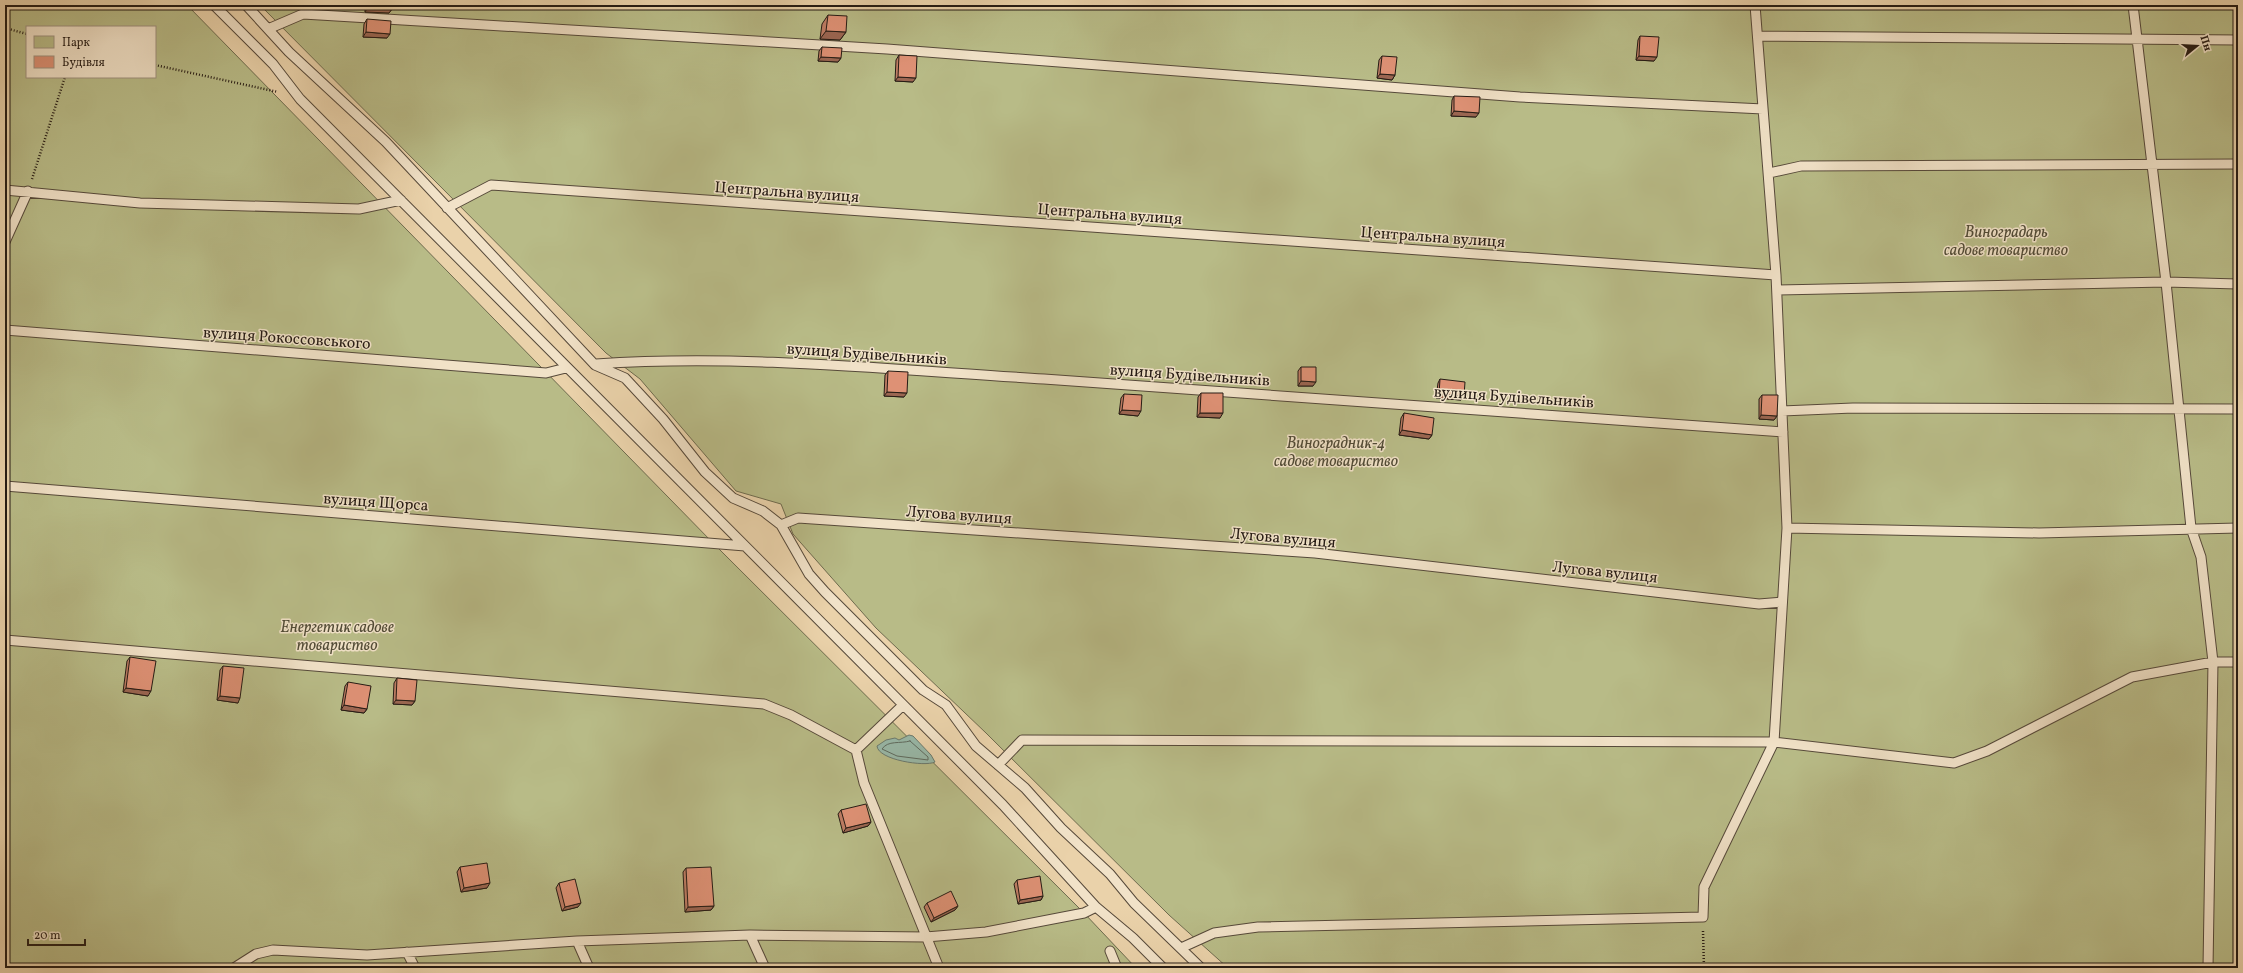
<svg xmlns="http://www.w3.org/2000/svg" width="2243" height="973" font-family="Vollkorn,serif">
  <rect width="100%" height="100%" fill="#ead2aa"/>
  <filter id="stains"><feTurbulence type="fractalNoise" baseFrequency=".005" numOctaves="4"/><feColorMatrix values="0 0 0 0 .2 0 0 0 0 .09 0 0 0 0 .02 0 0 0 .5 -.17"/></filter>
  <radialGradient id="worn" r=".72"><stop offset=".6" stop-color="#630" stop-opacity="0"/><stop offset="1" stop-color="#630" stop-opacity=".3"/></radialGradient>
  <path fill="#b8bb87" stroke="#6e6b4e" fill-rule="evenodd" d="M5,5H187L713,543L1084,913L1136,968H5ZM27,27H155V77H27Z
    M260,5H2238V968H1228L1169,915L986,733L876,628L793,534L781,504L736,491L640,379L606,353Z"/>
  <path fill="#98b8a8" stroke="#6a796d" d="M909,735L913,736L931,755L935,762C925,767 878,760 877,746L886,740L895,738L899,740Z"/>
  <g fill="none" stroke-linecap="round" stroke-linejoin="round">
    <path stroke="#5e6a5e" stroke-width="1" d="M910,741L928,757V760L897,756L882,749C888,740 900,744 910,741Z"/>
    <defs>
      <path id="service" d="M214,5L273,64L300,99L1003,805L1096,907L1133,938L1163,968
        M246,5L289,52L386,142L595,365L625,378L663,419L705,472L733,498L763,511L781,525L809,574L825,592L923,690L946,705L976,746L1025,788L1061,828L1110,874L1134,903L1201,968
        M2133,5L2166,282L2191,528L2201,557L2213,662L2208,968
        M268,29L303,14L887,49L1520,97L1763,109
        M1759,36L2238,40
        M1769,173L1801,166L2238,164
        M5,190L140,203L359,209L401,200
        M447,208L491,185L1776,275
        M5,242L28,191
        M1777,290L2166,282L2238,284
        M5,330L546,373L566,368
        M596,364C745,354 895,370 1044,379C1291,395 1537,414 1783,432
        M1782,411L1853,408L2238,409
        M5,486L745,546
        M781,525L798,518L1315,553L1759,604L1782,602
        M1787,528L2039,533L2238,528
        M5,640L764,704L791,715L856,750L903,705
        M856,750L864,783L939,968
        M998,765L1022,740L1774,742L1954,763L1987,751L2132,677L2213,662H2238
        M750,935L765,968
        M577,941L589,968
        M1181,948L1214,933L1258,927L1703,917L1704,887L1774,742L1787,528L1776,275L1755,5
        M1110,951L1117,968
        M407,952L415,968
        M234,968L256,954L273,950L367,955L577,941L750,935L926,937L986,932L1084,913L1096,907"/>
    </defs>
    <use href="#service" stroke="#56493a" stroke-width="11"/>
    <path stroke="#251b14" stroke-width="2.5" stroke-dasharray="1 2" stroke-linecap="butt" d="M5,28L27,34
      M155,65L278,92
      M32,179L65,77
      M1703,931L1704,968"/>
    <use href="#service" stroke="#f1e2c8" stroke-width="9"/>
  </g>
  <path fill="#bf7d65" stroke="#251b14" d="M365,5H392V9L389,13L365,12Z
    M828,15L846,32L840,40L820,39L822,24Z
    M367,19L387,38L363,37L364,24Z
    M1640,36L1654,61L1636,60L1638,40Z
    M822,47L841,58L838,62L818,61L819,51Z
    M899,55L913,82L895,81L896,60Z
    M1382,56L1395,75L1392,80L1377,78L1379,60Z
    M1454,96L1476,117L1451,116L1452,100Z
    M1301,367L1313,386H1298V371Z
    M888,371L904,397L884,396L885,375Z
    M1440,379L1461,400L1436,398L1438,383Z
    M1201,393L1220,418L1197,417L1198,397Z
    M1124,394L1138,416L1119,414L1121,398Z
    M1762,395L1777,416L1774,420L1759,419V399Z
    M1404,413L1432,435L1429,439L1399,435L1401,418Z
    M130,657L148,696L123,692L127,661Z
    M223,666L238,703L217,700L220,670Z
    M397,678L415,701L412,705L393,704L394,683Z
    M348,682L367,709L364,713L341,710L345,686Z
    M841,810L871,822L868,826L843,833L838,814Z
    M460,867L487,888L461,892L457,872Z
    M686,868L714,906L711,910L685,912L683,872Z
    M1017,880L1043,896L1041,900L1018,904L1014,884Z
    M559,883L578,907L562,911L556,888Z
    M927,903L958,906L955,910L931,922L924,907Z"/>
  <path fill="#9b6652" stroke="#251b14" d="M368,7L392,9L389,13L365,12Z
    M826,31L846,32L840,40L820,39Z
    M366,32L390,34L387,38L363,37Z
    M1639,56L1657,57L1654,61L1636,60Z
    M821,57L841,58L838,62L818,61Z
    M1380,74L1395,75L1392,80L1377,78Z
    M898,77L916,78L913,82L895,81Z
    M1454,111L1479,113L1476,117L1451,116Z
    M1301,381L1316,382L1313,386H1298Z
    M887,392L907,393L904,397L884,396Z
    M1439,394L1464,396L1461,400L1436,398Z
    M1122,410L1141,411L1138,416L1119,414Z
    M1200,413H1223L1220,418L1197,417Z
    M1761,415L1777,416L1774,420L1759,419Z
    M1402,430L1432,435L1429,439L1399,435Z
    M126,688L151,691L148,696L123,692Z
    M220,696L240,698L238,703L217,700Z
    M396,700L415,701L412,705L393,704Z
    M344,705L367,709L364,713L341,710Z
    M871,822L868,826L843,833L846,828Z
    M490,883L487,888L461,892L464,888Z
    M1043,896L1041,900L1018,904L1020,900Z
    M581,903L578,907L562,911L565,907Z
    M714,906L711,910L685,912L688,907Z
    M958,906L955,910L931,922L934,918Z"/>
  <path fill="#de9175" stroke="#251b14" d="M368,5H392V9L368,7Z
    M828,15L847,16L846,32L826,31Z
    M367,19L391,21L390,34L366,32Z
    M1640,36L1659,37L1657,57L1639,56Z
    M822,47L842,48L841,58L821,57Z
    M899,55L917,56L916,78L898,77Z
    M1382,56L1397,57L1395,75L1380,74Z
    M1454,96L1480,97L1479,113L1454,111Z
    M1301,367H1316V382L1301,381Z
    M888,371L908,372L907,393L887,392Z
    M1440,379L1465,382L1464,396L1439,394Z
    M1201,393H1223V413H1200Z
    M1124,394L1142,395L1141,411L1122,410Z
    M1762,395H1778L1777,416L1761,415Z
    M1404,413L1434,418L1432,435L1402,430Z
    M130,657L156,661L151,691L126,688Z
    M223,666L244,668L240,698L220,696Z
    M397,678L417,680L415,701L396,700Z
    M348,682L371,686L367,709L344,705Z
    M866,804L871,822L846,828L841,810Z
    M487,863L490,883L464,888L460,867Z
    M711,867L714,906L688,907L686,868Z
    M1040,876L1043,896L1020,900L1017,880Z
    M575,879L581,903L565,907L559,883Z
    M951,891L958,906L934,918L927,903Z"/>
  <g text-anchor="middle" stroke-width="3" stroke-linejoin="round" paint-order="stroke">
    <g font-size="16" fill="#251b14" stroke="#f1e2c8">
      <text transform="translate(787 191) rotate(4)" y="6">Центральна вулиця</text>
      <text transform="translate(1110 213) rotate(4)" y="6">Центральна вулиця</text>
      <text transform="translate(1433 236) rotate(4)" y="6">Центральна вулиця</text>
      <text transform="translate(287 337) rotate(4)" y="6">вулиця Рокоссовського</text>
      <text transform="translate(867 353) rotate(4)" y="6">вулиця Будівельників</text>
      <text transform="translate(1190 374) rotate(4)" y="6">вулиця Будівельників</text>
      <text transform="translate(1514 396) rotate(4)" y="6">вулиця Будівельників</text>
      <text transform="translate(376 501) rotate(4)" y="6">вулиця Щорса</text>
      <text transform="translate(959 514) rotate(4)" y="6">Лугова вулиця</text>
      <text transform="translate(1283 537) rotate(5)" y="6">Лугова вулиця</text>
      <text transform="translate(1605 571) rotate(6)" y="6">Лугова вулиця</text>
    </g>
    <g font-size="16" font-style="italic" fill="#514b36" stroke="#f1e2c8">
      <text x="2006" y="237">Виноградарь<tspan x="2006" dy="18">садове товариство</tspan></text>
      <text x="1336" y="448">Виноградник-4<tspan x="1336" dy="18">садове товариство</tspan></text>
      <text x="337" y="632">Енергетик садове<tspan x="337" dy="18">товариство</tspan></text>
    </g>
  </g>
  <rect width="2243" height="973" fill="none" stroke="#ead2aa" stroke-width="20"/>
  <rect x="6" y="6" width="2231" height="961" fill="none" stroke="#251b14" stroke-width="2"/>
  <rect x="10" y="10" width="2223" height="953" fill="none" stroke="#251b14"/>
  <rect x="26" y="26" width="130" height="52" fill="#f1e2c8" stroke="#9f9280"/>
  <rect x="34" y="36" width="20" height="12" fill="#b8bb87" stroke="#9f9280"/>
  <text x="62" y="46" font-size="12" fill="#251b14">Парк</text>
  <rect x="34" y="56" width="20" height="12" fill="#de9175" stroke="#9f9280"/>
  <text x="62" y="66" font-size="12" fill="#251b14">Будівля</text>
  <g transform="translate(2197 46) rotate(72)" stroke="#f1e2c8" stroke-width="3" paint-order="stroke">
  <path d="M0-3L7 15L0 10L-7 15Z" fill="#251b14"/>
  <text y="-6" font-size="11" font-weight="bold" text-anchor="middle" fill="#251b14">Пн</text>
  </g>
  <path d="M28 939v6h57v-6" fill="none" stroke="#251b14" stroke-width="2"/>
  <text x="34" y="939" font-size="12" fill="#251b14" stroke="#f1e2c8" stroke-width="3" paint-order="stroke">20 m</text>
  <rect width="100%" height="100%" filter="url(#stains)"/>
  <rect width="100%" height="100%" fill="url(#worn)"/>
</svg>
